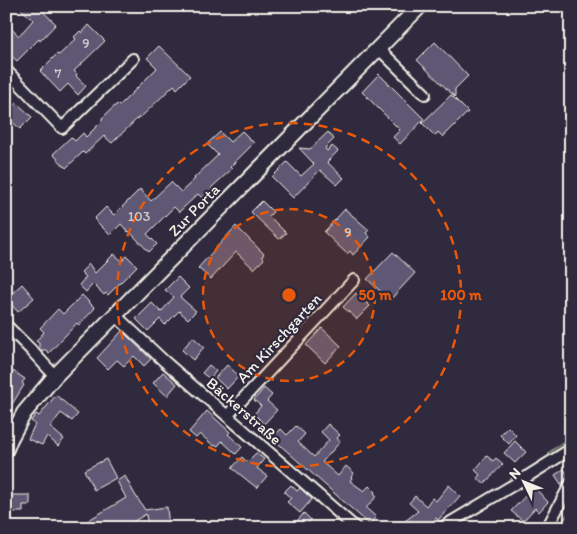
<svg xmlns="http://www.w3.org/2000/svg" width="577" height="534" viewBox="0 0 577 534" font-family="Itim,sans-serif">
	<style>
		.green { fill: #5a685d; stroke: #a7aca2 }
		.building { fill: #5f5875; stroke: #f4f1e8 }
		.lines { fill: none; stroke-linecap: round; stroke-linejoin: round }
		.street-casing { stroke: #f4f1e8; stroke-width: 14 }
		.secondary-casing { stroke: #f4f1e8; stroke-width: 18 }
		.street { stroke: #2f2a3d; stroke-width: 10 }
		.secondary { stroke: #2f2a3d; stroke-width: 14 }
		.ring { fill: none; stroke: #e8590c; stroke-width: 2.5; stroke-dasharray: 9 6 }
		.labels { text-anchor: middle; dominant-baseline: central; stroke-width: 4.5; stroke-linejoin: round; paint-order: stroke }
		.number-label { font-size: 14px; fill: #cfcbcb }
		.street-label { font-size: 16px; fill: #f4f1e8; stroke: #2f2a3d }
		.centre { fill: #e8590c; stroke: #2f2a3d; stroke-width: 2.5 }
		.ring-label { font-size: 15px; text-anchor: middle; font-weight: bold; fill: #e8590c; stroke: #2f2a3d; stroke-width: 4.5; stroke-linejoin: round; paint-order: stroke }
	</style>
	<rect width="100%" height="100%" fill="#2f2a3d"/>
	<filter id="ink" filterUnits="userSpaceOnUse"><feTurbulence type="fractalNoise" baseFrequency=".02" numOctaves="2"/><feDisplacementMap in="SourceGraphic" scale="10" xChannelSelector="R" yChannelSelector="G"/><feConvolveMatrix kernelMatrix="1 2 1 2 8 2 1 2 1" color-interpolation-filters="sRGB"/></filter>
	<g filter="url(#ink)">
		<path class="green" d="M571 435V450L556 460 548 453Z"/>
		<path class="building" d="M18 6H37L56 24 40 41 39 39 17 61 6 51V24L19 36 33 20Z
			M89 25 105 41 74 71 77 74 76 76 86 86 78 95 68 84 60 92 40 71 57 54 59 55 76 39 74 37 80 31 82 33Z
			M435 42 468 76 455 89V97L417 60Z
			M159 46 190 76 177 89 174 85 140 118 139 117 112 143 104 136 85 154 83 152 66 168 53 154 71 137 75 141 83 133 86 137 102 121V118L117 104 119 106 157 68 147 58Z
			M379 74 424 119 400 144 393 137 400 130 362 92Z
			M451 95 468 112 443 137 438 132 435 136 422 123Z
			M6 99 14 106 17 103 32 117 20 129 6 116Z
			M242 131 254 143 230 167 232 169 212 187V195H205L202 198 198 194 179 212 174 207 147 234 157 244 149 252 129 231 128 232 121 224 110 235 94 219 106 207 114 215 140 189 151 201 171 182 181 192 195 179 194 178 218 155 207 144 220 132 230 142Z
			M328 132 334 139 325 148 327 151 332 146 338 151 327 162 344 178 337 185 320 170 293 198 272 177 287 162 301 176 314 164 299 148 310 149Z
			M262 201 273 212 269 216 286 233 279 239 251 212Z
			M345 209 369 230 366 233 370 237 353 255 350 251 347 254 324 232Z
			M236 226 264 254 262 256 264 259 254 269 236 252 211 279 198 268Z
			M393 252 415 273 390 300 367 279Z
			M114 254 122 261 127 256 137 266 108 295 106 293 104 295 93 284 86 292 79 285 86 277 81 272 89 264 95 273Z
			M178 277 189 288 180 297 196 311 188 319 179 311 165 325 160 319 148 331 136 319 152 303 161 312 174 297 165 290Z
			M22 284 34 298 18 312 6 299Z
			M356 293 370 306 357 319 343 307Z
			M82 295 95 308 79 325 77 323 49 353 46 350H41L39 348V343L36 341 44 332 40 328 58 309 63 314Z
			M322 328 341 346 325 363 306 345Z
			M122 331 151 359 144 366 134 356 124 366 117 360 108 369 97 358Z
			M193 337 204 347 193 360 182 350Z
			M209 365 216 371 210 379 202 373Z
			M227 365 239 376 227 389 215 378Z
			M13 371 25 379 22 383 24 385 6 414V382Z
			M163 372 177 384 167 396 153 383Z
			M264 388 272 395 267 401 277 410 264 424 254 414 261 406 254 400Z
			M56 395 78 414 72 421 61 413 50 427 64 439 58 446 47 436 42 445 28 439 35 424 31 421 36 414 39 416Z
			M207 411 230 432 228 434 242 447 236 454 222 441 218 446 216 445 214 446 200 434 196 438 189 432Z
			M328 424 340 435 337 438 340 442 322 462 338 476 346 466 354 473 351 477 352 478 350 481 364 491 369 486 375 492 374 493 377 496 366 508 376 517 369 524 272 438 281 429 287 435 296 426 305 434 298 442 314 457 329 440 321 432Z
			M508 427 516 435 509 444 500 435Z
			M515 441 526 452 515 463 504 453Z
			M256 453 264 459 257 468 267 476 257 488 232 468 242 457 247 462Z
			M487 456 493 461 496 458 503 464 484 484 477 478 480 475 475 470Z
			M106 459 116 478 94 490 84 470Z
			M564 469 569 477 561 484 555 475Z
			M125 476 134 493 145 510 167 507 169 528H148L146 514 123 528H75L126 498 117 481Z
			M291 485 297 491 300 488 312 499 300 513 287 502 291 498 284 492Z
			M449 485 460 496 438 520 436 518 427 528H396L418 511 409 503 415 496 426 506 432 498 436 501Z
			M534 487 548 502 539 512 535 508 523 521 511 511Z
			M6 495H30V505H23V512H6Z
			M571 510V528H557Z
			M304 513 311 520 304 528 297 521Z"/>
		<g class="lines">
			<defs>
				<path id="street" d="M378 48 425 94
					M6 70 62 128 133 59
					M115 315 164 361 356 528
					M6 325 31 350 55 376
					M227 416 354 280
					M441 528 520 481 571 449
					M547 528 571 483"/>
				<path id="secondary" d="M6 449 10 439 24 413 55 376 420 6"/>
			</defs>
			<use href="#street" class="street-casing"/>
			<use href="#secondary" class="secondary-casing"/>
			<use href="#street" class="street"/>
			<use href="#secondary" class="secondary"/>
		</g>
	</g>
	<circle cx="289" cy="295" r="86" fill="#e8590c" fill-opacity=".12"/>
	<g class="ring">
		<circle cx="289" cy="295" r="86"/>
		<circle cx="289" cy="295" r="172"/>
	</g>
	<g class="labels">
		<g class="number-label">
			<text x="86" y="43">9</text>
			<text x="58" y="73">7</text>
			<text x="139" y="216">103</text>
			<text x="348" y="232">9</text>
		</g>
		<g class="street-label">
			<text transform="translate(194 210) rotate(-46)">Zur Porta</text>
			<text transform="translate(279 338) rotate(-47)">Am Kirschgarten</text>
			<text transform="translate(244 411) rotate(41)">Bäckerstraße</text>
		</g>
	</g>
	<circle cx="289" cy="295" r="8" class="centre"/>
	<g class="ring-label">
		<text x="375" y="300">50 m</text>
		<text x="461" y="300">100 m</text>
	</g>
	<rect width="577" height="534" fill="none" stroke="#2f2a3d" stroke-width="25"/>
	<rect x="12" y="12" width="552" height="509" fill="none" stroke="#f4f1e8" stroke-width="2" filter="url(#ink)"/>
	<g transform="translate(524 482) rotate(313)" stroke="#2f2a3d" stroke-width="4" paint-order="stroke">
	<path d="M0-4L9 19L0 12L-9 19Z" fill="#f4f1e8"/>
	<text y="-8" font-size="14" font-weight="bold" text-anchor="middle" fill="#f4f1e8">N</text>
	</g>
</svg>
